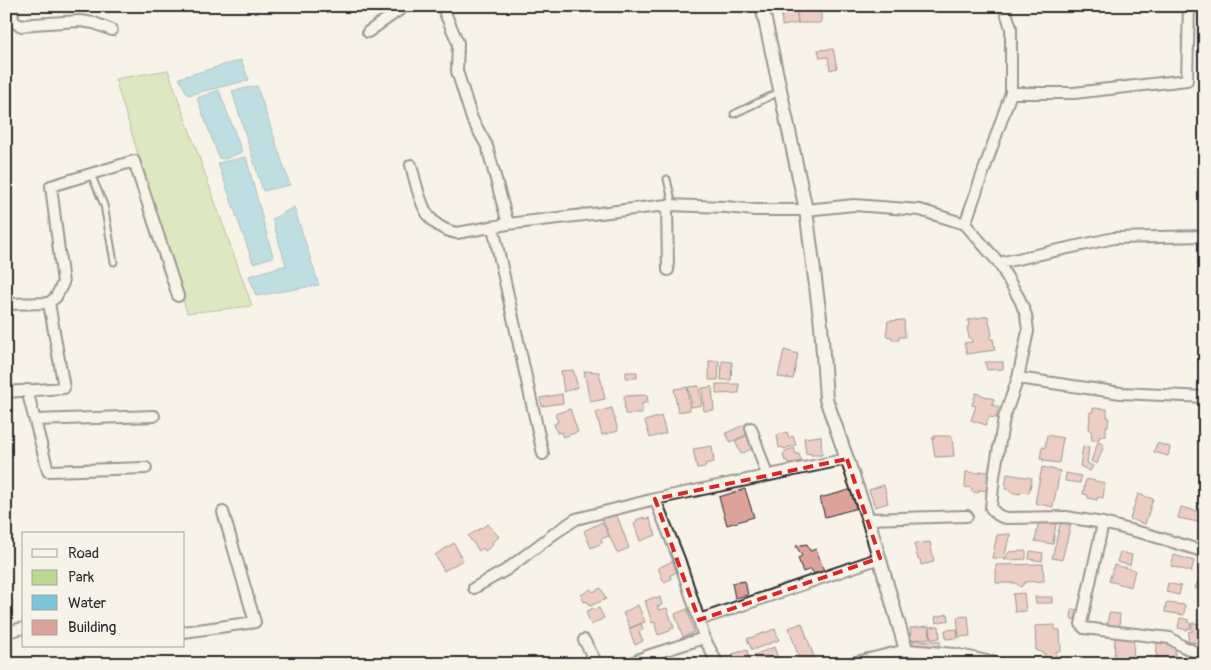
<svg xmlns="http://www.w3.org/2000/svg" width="1211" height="670" viewBox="0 0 1211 670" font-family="Pangolin,sans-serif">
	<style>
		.green { fill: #bcd991; stroke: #74825e }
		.water { fill: #7ac5d9; stroke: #5a8793 }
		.building { fill: #dda39b; stroke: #2b2b2b }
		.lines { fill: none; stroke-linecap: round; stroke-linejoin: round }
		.service-casing { stroke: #2b2b2b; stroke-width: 9 }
		.minor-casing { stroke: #2b2b2b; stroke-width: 14 }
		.tertiary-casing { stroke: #2b2b2b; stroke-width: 16 }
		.service { stroke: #f7f3e8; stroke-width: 5 }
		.minor { stroke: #f7f3e8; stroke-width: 10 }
		.tertiary { stroke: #f7f3e8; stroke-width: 12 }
		.marked { fill: none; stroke: #d62828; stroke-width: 4; stroke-dasharray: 10 6; stroke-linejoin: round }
	</style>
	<rect width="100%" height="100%" fill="#f7f3e8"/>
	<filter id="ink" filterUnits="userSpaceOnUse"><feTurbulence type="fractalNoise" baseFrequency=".02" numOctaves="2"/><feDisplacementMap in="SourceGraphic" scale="10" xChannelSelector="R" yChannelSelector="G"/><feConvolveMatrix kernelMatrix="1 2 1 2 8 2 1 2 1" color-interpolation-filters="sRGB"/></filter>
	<g filter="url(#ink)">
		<path class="green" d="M168 70 252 306 187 313 115 79Z"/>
		<path class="water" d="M241 60 249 80 188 95 179 78Z
			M257 86 290 185 263 191 232 91Z
			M219 90 242 152 225 159 219 158 197 98Z
			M246 157 273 257 253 263 218 163Z
			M294 207 319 285 256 296 249 276 286 265 272 219Z"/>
		<path class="building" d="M781 6H796L798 23 782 26Z
			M821 11V23H798L797 12Z
			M833 49 837 68 830 70 828 57 820 58 818 50Z
			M988 316 992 335 990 336V339H993L995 350 967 354 964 343 972 342 971 338H969L967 327 969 326 968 320Z
			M904 320 905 337H899V340H892V337L886 336 888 321Z
			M784 350 798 354 793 379 778 377Z
			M709 361H719L718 380H709Z
			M722 361 732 362 731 380H721Z
			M985 362H1003V369L987 370Z
			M573 370 578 387 564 392 561 371Z
			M584 371 599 372 605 399 590 402Z
			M626 372H637V378H626Z
			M716 384H739V393L716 394Z
			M699 386 702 405 692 407 688 387Z
			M687 387 690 410 678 412 674 389Z
			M712 387 714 410 704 411 702 388Z
			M976 393 994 399 992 405 999 407 996 418 989 417 986 425 971 420 976 406 972 405Z
			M562 394 563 403 542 406 540 398Z
			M647 395 648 403H642V414H625L624 396Z
			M612 408 618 431 602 435 596 412Z
			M1093 408 1107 409V417H1109L1108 426H1106V436H1101V437H1099V440H1092L1091 430H1089L1090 412H1093Z
			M570 409 578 432 563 437 561 432 557 433 554 424 558 422 555 414Z
			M661 416 666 433 650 438 645 421Z
			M746 424 750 433 730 442 726 433Z
			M787 432 789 438 793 436 796 445 784 449 782 447 779 448 777 435Z
			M751 434 757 446 741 454 735 441Z
			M1047 435 1063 438 1059 463 1043 461 1044 459H1040L1042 447 1045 448Z
			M821 436 822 455H811L810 453 806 454 804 438Z
			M934 436H952L954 456 935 457 932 438 934 439Z
			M1098 442 1104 445 1097 464 1091 461Z
			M1157 443 1170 447 1168 456 1154 452Z
			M712 446 714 462 705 464 706 467 697 468 693 449Z
			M1083 446 1089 447 1087 463 1093 466 1090 471 1080 466Z
			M794 448 796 454H799L801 461 788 464 787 460 785 461 783 454 785 453V451Z
			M1042 467 1060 471 1053 507 1035 503Z
			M980 471 992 473 990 491 979 490 978 493 971 491 972 488 965 487 966 472 980 473Z
			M1066 473 1081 476 1080 483 1065 481Z
			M1007 474 1032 478 1029 493 1020 492V494L1010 492 1011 490 1005 489Z
			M1086 479 1105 483 1103 498 1098 497 1097 500 1088 498V495L1083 494Z
			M884 485 888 503 875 507 869 490Z
			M745 489 754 517 727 525 719 497Z
			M853 489 858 508 825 517 820 498Z
			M1138 494 1153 499 1145 524 1130 519Z
			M1181 507 1200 512 1198 522 1178 518Z
			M615 510 629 548 617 553 600 514Z
			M644 517V519L649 518 656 535 640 541 634 524 637 522 636 520Z
			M1039 520 1056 523 1053 544 1035 541Z
			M1061 521 1071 524 1062 560 1052 558Z
			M602 522 609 536 601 539 602 543 591 548 584 531Z
			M488 524 499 537 492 542 493 545 485 551 483 548 479 551 468 536Z
			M1010 534 1004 558H992L997 535Z
			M930 542 934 562 921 565 920 559H918L914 544Z
			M454 543 463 560 444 571 435 555Z
			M807 544 810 551 816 549 824 571 814 574 811 569 803 572 798 558 802 556 796 546Z
			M1026 551V559L1004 560 1009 552Z
			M1030 551 1043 553 1042 561 1029 559Z
			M1120 552 1132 555 1130 565 1117 562Z
			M1174 555 1194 561 1191 572 1171 566Z
			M675 560 680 571 670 575 671 579 664 582 658 568Z
			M1043 564 1044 581 1025 582 1023 585 1020 587 1016 583H996V565Z
			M1114 565 1135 570 1131 587 1109 581Z
			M1199 579 1205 582V593L1195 588Z
			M745 581 748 595 735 598 732 583Z
			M1168 583 1181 586 1179 595 1166 592Z
			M601 588 606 599 590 606 587 601 584 602 581 595 591 589 593 592Z
			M1024 593 1026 611 1015 612 1013 594Z
			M655 597 656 599 660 597 662 605 657 607 659 610 667 608 674 628 670 629V631L658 635 655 625 656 622 652 623 645 601Z
			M1035 597H1052V603H1036Z
			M1166 603 1185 605 1184 615 1165 612Z
			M638 605 645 622 630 628 623 613Z
			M593 608 595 610 599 608 604 618 591 625 586 612Z
			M687 609 694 632 683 637 675 614Z
			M1072 609 1080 610 1079 620 1071 619Z
			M1109 613 1120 614 1119 627 1107 626Z
			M948 614 949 620 936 623 935 617Z
			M968 616 970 636 959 637 957 617Z
			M1180 618 1189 620V623H1191L1190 629 1188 628 1187 630 1178 628Z
			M641 623 643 630 639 632 643 641 635 645 629 629Z
			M802 623 815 660 806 664H801L789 628Z
			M1192 623 1202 624 1201 643 1188 642 1189 631 1192 632Z
			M1055 625V630H1060L1061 651H1056L1057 659 1051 658 1049 660 1044 659 1045 654 1036 650 1035 626Z
			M929 626 930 638 911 640 910 628Z
			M939 626 940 638 931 639 930 627Z
			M775 629 779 640 752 650 747 639Z
			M957 629 958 638 946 639 945 630Z
			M1115 637H1134L1133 664H1114Z
			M913 640 940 641V648L913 647Z
			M1157 641 1176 642 1174 664H1156Z
			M774 647 779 661 775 662V664H758L754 655Z
			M747 650 750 664H734L732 654Z
			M918 651 925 652 927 663 903 664V660L919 658Z
			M926 654 945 655V664H929Z"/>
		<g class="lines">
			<defs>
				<path id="service" d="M734 114 781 91
					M91 174 104 205 114 262
					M667 179 673 205"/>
				<path id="minor" d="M12 6 13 21 17 24 22 26 33 24 80 21 94 23 112 30
					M442 6 458 43 457 71 472 119 487 146 508 224
					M368 32 405 6
					M1011 93H1074L1187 80 1189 6
					M411 165C419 194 422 227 457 233L508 224 667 205 726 207 755 210H806L854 205 920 210 965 224 999 263 1020 300 1026 315 1028 331 1018 378 1004 418 994 476 991 508C996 514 999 517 1007 518L1066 517 1103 523 1150 535 1205 552
					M667 205 668 270
					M965 224 1011 93V28L1004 6
					M493 227 543 454
					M999 263 1114 238 1205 236
					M6 304 49 303 56 297 63 283 51 186 134 161 178 296
					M1018 378 1121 393 1205 397
					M27 390 48 471 146 468
					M6 392 64 388 49 303
					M35 420 154 416
					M751 428 767 475
					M655 499 679 559 699 620 704 638 718 664
					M868 519 967 516
					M1103 523 1081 624 1084 628 1170 638 1182 646 1205 656
					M474 588 506 570 555 533 576 519 655 499 847 459
					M699 620 880 558
					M6 632 24 628
					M184 632 255 622 223 512
					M584 640 597 664
					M629 664 647 656 704 638
					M848 664 906 650 955 654 1001 664"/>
				<path id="tertiary" d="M762 6 806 210 821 325 826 399 868 519 906 650"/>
			</defs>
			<use href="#service" class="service-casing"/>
			<use href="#minor" class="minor-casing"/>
			<use href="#tertiary" class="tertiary-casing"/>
			<use href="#service" class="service"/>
			<use href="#minor" class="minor"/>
			<use href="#tertiary" class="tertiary"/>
		</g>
	</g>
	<path d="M0 0H1211V670H0ZM847 459 880 558 699 620 655 499Z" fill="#f7f3e8" fill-opacity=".55" fill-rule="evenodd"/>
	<path class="marked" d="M847 459 880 558 699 620 655 499Z"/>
	<rect width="1211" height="670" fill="none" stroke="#f7f3e8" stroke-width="25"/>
	<rect x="12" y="12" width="1186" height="645" fill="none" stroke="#2b2b2b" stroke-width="2" filter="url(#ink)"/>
	<rect x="22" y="532" width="162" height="115" fill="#f7f3e8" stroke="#a5a39c"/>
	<rect x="32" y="549" width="25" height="8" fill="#f7f3e8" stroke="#a5a39c"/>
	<text x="68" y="558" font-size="15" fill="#2b2b2b">Road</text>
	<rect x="32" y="570" width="25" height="15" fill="#bcd991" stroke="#a5a39c"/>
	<text x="68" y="582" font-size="15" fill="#2b2b2b">Park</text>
	<rect x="32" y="595" width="25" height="15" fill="#7ac5d9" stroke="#a5a39c"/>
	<text x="68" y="608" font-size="15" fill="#2b2b2b">Water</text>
	<rect x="32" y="620" width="25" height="15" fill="#dda39b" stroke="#a5a39c"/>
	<text x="68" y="632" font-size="15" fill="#2b2b2b">Building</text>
</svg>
